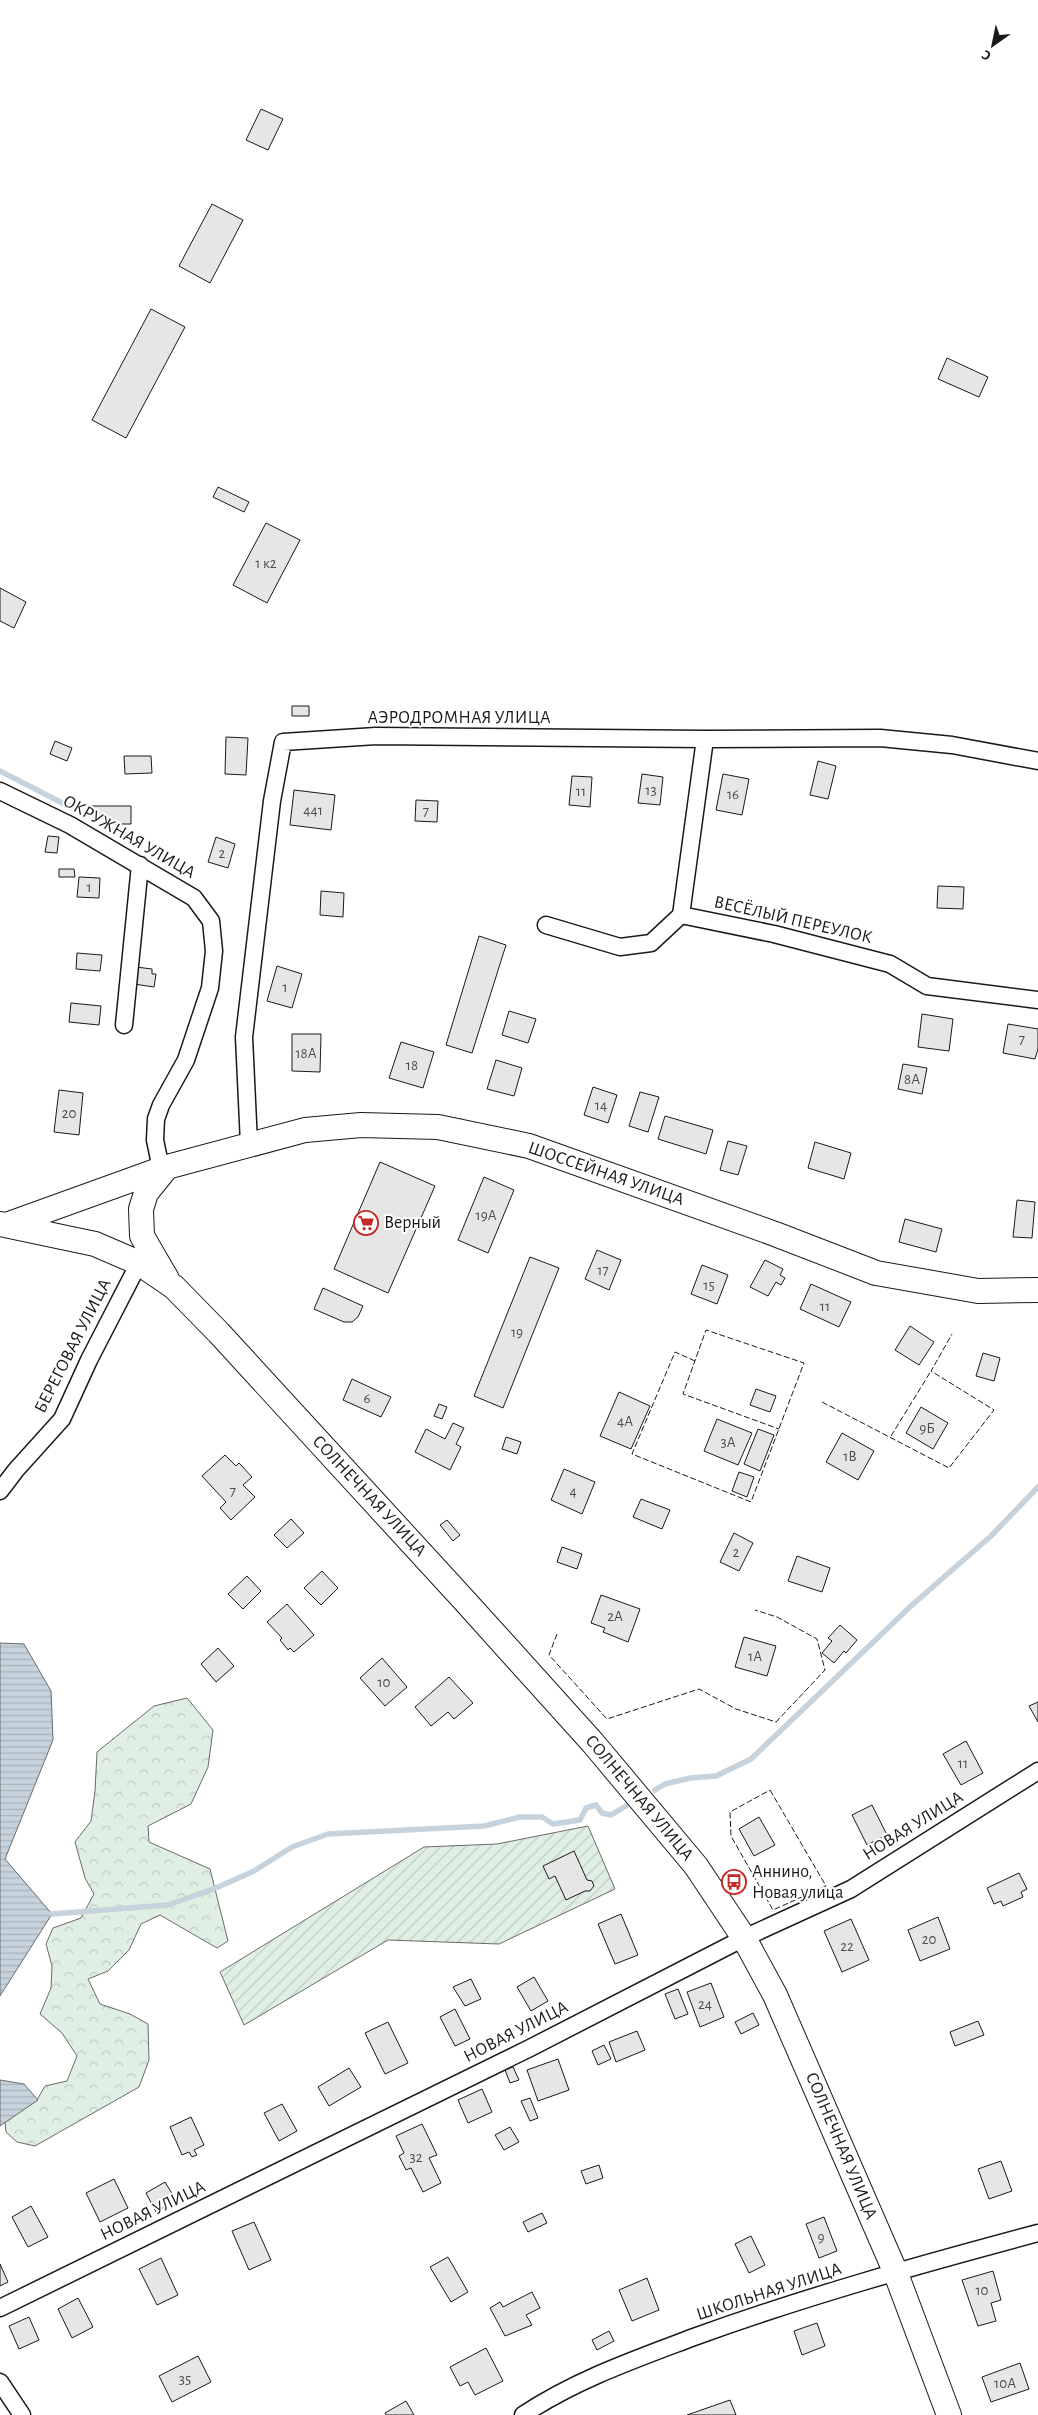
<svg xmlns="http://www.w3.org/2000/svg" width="1038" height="2415" viewBox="0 0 1038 2415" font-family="'Alegreya Sans',sans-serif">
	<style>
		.forest { fill: url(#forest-crowns); stroke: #6a6a6a }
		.garden { fill: url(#garden-furrows); stroke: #6a6a6a }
		.water { fill: url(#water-rules); stroke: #6a6a6a }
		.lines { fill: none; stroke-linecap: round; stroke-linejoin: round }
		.stream { stroke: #c6d2dc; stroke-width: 5.5 }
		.building { fill: #e6e6e6; stroke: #1a1a1a }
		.street-casing { stroke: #1a1a1a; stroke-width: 19 }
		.secondary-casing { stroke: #1a1a1a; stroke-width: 26 }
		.street { stroke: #fff; stroke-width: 16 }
		.secondary { stroke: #fff; stroke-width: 24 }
		.fence { stroke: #1a1a1a; stroke-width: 1; stroke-dasharray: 6 2.5; stroke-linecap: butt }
		.labels { text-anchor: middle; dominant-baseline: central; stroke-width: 4; stroke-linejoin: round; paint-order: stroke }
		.number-label { font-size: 15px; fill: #4d4d4d }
		.street-label { font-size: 18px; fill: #1a1a1a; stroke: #fff }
		.poi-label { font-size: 18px; fill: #1a1a1a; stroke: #fff; text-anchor: start }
	</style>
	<defs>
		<pattern id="forest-crowns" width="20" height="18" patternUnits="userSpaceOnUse" patternTransform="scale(1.25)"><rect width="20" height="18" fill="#e0efe3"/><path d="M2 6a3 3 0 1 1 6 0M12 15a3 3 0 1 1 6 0" fill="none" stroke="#c0ccc2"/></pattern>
		<pattern id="garden-furrows" width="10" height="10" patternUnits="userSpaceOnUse" patternTransform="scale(1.25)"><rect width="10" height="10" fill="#e0efe3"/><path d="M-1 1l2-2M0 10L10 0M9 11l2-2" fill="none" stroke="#c0ccc2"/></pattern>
		<pattern id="water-rules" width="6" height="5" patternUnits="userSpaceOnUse" patternTransform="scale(1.25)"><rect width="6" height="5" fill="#c6d2dc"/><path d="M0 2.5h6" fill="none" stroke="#aab4bc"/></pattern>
	</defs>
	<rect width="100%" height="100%" fill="#fff"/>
	<path class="forest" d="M187 1698 213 1730 208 1767 191 1804 148 1826 149 1842 210 1869 228 1941 217 1948 160 1915 141 1924 129 1950 108 1971 88 1979 100 2004 130 2014 148 2024 149 2060 139 2087 35 2146 17 2142 6 2132 5 2122 37 2100 45 2086 67 2081 77 2056 62 2033 40 2014 51 1988 52 1966 46 1944 53 1928 81 1918 94 1894 85 1878 75 1842 91 1821 95 1791 97 1752 154 1706Z"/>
	<path class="garden" d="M588 1826 615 1889 499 1944 388 1940 244 2025 220 1972 424 1847 497 1844Z"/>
	<path class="water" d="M0 1643 24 1644 51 1691 53 1740 5 1859 52 1914 0 1996Z
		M0 2080 24 2084 38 2100 0 2126Z"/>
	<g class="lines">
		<path class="stream" d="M0 771 74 809
			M655 1790 665 1784 690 1778 716 1776 751 1759 912 1605 991 1536 1038 1487
			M52 1914 168 1905 216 1888 254 1871 292 1847 328 1834 484 1826 520 1817H542L553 1824 580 1820 586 1808 596 1805 602 1813 611 1815 626 1806"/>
	</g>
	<path class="building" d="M261 109 283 119 268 150 246 140Z
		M212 204 243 220 210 283 179 266Z
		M151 309 185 327 126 438 92 420Z
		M947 358 988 377 979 397 938 379Z
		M218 487 249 502 244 512 213 497Z
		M266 523 300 540 267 603 233 585Z
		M0 588 26 602 14 628 0 621Z
		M292 706H309V716H292Z
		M226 737 248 738 246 775 225 774Z
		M55 741 72 748 67 761 50 754Z
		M124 756H151L152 773 125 774Z
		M818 761 836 766 828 799 810 795Z
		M642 774 663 777 660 805 638 803Z
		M723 774 749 779 742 815 716 810Z
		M572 776 592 777 590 807 569 805Z
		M294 790 335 795 331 830 290 825Z
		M416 800 438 801 437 822 415 821Z
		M91 806H131V824H114L90 811Z
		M48 836 59 837 57 853 45 852Z
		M216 837 235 844 228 868 208 862Z
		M59 869H74L75 877H59Z
		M79 877 100 878 99 898 77 897Z
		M938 886 964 887 963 909 937 908Z
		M321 891 344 893 343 917 320 915Z
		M479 936 506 945 472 1053 446 1045Z
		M77 953 102 955 100 971 76 969Z
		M277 966 302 974 292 1008 267 1001Z
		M136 967 152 969V974H156L154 987 134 984Z
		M71 1003 101 1006 99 1025 69 1022Z
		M509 1011 536 1019 528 1043 502 1035Z
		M922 1014 953 1019 949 1051 918 1047Z
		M1008 1024 1038 1029V1049L1035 1059 1003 1053Z
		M292 1034H321L320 1072 292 1071Z
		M401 1042 434 1052 423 1088 389 1078Z
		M496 1060 522 1068 514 1096 487 1089Z
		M903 1064 927 1068 922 1094 898 1089Z
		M593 1087 617 1095 608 1123 584 1115Z
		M59 1090 83 1093 79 1135 54 1132Z
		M640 1092 659 1097 648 1132 629 1126Z
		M665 1116 713 1130 706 1154 658 1139Z
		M728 1141 747 1146 738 1175 720 1170Z
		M815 1142 851 1153 844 1179 808 1168Z
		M380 1162 435 1186 388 1293 334 1269Z
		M484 1177 514 1190 488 1253 458 1240Z
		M1017 1200 1035 1202 1032 1238 1013 1237Z
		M905 1219 942 1229 936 1252 899 1242Z
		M597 1250 621 1260 609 1290 585 1279Z
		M530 1257 559 1268 503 1408 474 1396Z
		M765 1260 783 1269 780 1275 785 1278 781 1285 776 1282 768 1296 750 1287Z
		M702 1265 728 1275 717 1304 691 1294Z
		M811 1284 851 1302 839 1327 800 1309Z
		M323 1288 363 1306 358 1317 352 1322H344L314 1309Z
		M910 1326 934 1342 919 1365 895 1350Z
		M983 1353 1000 1358 994 1381 976 1376Z
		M352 1379 391 1397 381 1417 343 1400Z
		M756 1389 776 1396 770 1412 750 1405Z
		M619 1392 650 1406 631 1449 600 1436Z
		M439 1404 447 1407 442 1419 434 1416Z
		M921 1407 948 1423 933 1449 906 1433Z
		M717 1419 752 1433 738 1465 704 1451Z
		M453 1423 464 1428 456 1444 461 1447 450 1470 415 1452 426 1429 445 1439Z
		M758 1429 774 1435 760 1471 744 1464Z
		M842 1433 874 1451 858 1480 826 1462Z
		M506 1437 521 1442 517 1454 502 1449Z
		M225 1455 236 1466 239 1463 252 1477 243 1485 255 1497 231 1520 220 1508 226 1502 202 1476Z
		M564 1469 595 1482 582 1514 551 1500Z
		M739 1472 754 1477 747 1497 732 1491Z
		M641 1499 670 1510 662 1529 633 1517Z
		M291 1519 304 1533 287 1548 274 1535Z
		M447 1520 460 1535 453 1541 440 1525Z
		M734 1533 753 1543 739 1571 720 1562Z
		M562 1547 582 1554 577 1569 557 1562Z
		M797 1556 830 1568 822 1592 788 1581Z
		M322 1571 338 1588 321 1605 304 1588Z
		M247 1576 261 1591 243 1609 228 1594Z
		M601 1595 640 1609 628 1642 603 1632 605 1628 591 1623Z
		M287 1604 314 1635 294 1652 290 1648 288 1650 280 1640 282 1638 267 1622Z
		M840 1625 857 1640 846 1653 844 1651 834 1663 822 1653 832 1641 828 1638Z
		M744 1637 776 1646 767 1676 735 1667Z
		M218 1648 234 1666 216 1682 201 1664Z
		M382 1658 407 1687 385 1706 360 1678Z
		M449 1677 473 1703 454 1719 448 1712 431 1726 415 1707Z
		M1038 1702V1722L1029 1706Z
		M966 1741 983 1773 961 1785 943 1754Z
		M872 1805 887 1835 867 1845 852 1815Z
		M759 1817 775 1845 754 1856 739 1829Z
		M574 1851 587 1880 592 1881 594 1886 590 1891H585L566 1900 555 1876 549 1879 543 1866Z
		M1019 1873 1027 1889 1021 1892 1023 1897 1003 1906 1001 1901 994 1904 987 1888Z
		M621 1914 638 1955 615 1964 598 1924Z
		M938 1917 950 1949 920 1961 908 1930Z
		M851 1919 869 1960 842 1972 824 1931Z
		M534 1977 548 2001 531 2011 517 1987Z
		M471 1979 481 1999 465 2006 453 1987Z
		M711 1983 724 2017 700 2027 687 1992Z
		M678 1989 688 2014 675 2019 665 1994Z
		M455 2009 470 2039 455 2046 440 2017Z
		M753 2013 759 2025 741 2034 735 2022Z
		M978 2021 984 2035 955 2046 950 2032Z
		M388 2022 408 2063 385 2074 365 2033Z
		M637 2031 645 2050 616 2062 609 2042Z
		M604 2045 611 2059 598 2065 592 2051Z
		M558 2059 569 2090 538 2101 527 2070Z
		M513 2067 519 2080 510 2083 505 2070Z
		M349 2068 361 2087 329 2106 318 2087Z
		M482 2089 492 2112 468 2123 458 2100Z
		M530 2098 538 2118 530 2121 521 2101Z
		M282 2104 297 2131 279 2141 264 2113Z
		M191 2117 204 2145 194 2150 197 2155 192 2157 189 2152 182 2155 170 2127Z
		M422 2124 437 2155 429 2158 441 2183 423 2192 411 2168 406 2170 399 2156 404 2153 396 2136Z
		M510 2127 519 2142 504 2150 495 2135Z
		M1001 2161 1012 2191 989 2199 978 2169Z
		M599 2165 603 2178 586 2184 581 2171Z
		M114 2179 128 2208 100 2222 86 2193Z
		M165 2182 176 2200 156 2212 146 2193Z
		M31 2206 48 2237 28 2247 12 2217Z
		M542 2213 547 2223 528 2232 523 2222Z
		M824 2217 837 2251 819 2258 806 2224Z
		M254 2222 271 2260 249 2270 232 2231Z
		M751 2236 765 2265 749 2273 735 2244Z
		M448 2257 468 2292 451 2302 430 2267Z
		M161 2258 178 2295 157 2305 139 2269Z
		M0 2264 8 2282 0 2286Z
		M993 2271 1001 2300 991 2303 996 2321 978 2326 962 2280Z
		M647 2278 659 2310 632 2321 619 2290Z
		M532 2292 540 2308 526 2315 532 2325 505 2336 490 2308 500 2302 503 2307Z
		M78 2298 93 2327 72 2338 58 2309Z
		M29 2317 39 2340 19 2349 9 2326Z
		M817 2323 825 2346 802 2355 794 2331Z
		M609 2331 614 2341 597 2350 592 2340Z
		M486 2348 503 2381 475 2395 468 2382 460 2386 450 2367Z
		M198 2356 211 2382 172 2402 159 2376Z
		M1020 2363 1029 2389 991 2402 982 2377Z
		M730 2400 736 2415H687Z
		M406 2401 414 2415H386L385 2413Z"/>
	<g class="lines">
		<defs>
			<path id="street" d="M0 791 70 825 194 898 211 921 214 951 210 988 186 1060 161 1105 156 1119 155 1140 161 1169
				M681 915 705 739
				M546 925 620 947 651 943 681 915 774 934 890 964 927 986 1038 1000
				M124 1025 140 865
				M249 1144 244 1037 272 801 283 742 376 736 705 739 880 738 952 745 1038 761
				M0 1491 16 1470 62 1419 89 1360 139 1263
				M0 2308 530 2048 744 1938 851 1889 1038 1771
				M0 2382 22 2415
				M523 2415C575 2380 636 2359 694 2337 807 2296 922 2264 1038 2233"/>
			<path id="secondary" d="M167 1167 146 1193 141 1209 142 1236 167 1279
				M0 1224 95 1244 139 1263 174 1287 219 1333 464 1600 593 1743 696 1866 744 1938 775 1995 895 2271 949 2415
				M9 1224 167 1167 305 1130 361 1125 438 1127 529 1146 775 1234 876 1273 978 1291 1038 1290"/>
		</defs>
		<use href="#street" class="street-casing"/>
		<use href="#secondary" class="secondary-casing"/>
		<use href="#street" class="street"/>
		<use href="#secondary" class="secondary"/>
		<path class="fence" d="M695 1361 675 1352 632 1454 751 1502 804 1363 706 1330 683 1394 779 1429
			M822 1402 949 1468 994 1410 931 1371 952 1334
			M891 1436 931 1371
			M557 1634 549 1655 607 1719 699 1689 736 1709 776 1722 825 1670 817 1639 777 1617 755 1610
			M770 1790 826 1886 773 1910 731 1836 730 1812Z"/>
	</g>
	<defs>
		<symbol id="supermarket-ring" viewBox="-11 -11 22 22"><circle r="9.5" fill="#fff" stroke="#c62828" stroke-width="1.5"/><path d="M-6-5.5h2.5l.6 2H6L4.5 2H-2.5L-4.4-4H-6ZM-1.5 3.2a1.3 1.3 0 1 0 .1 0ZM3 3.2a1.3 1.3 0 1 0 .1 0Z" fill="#c62828"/></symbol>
		<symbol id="bus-ring" viewBox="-11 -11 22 22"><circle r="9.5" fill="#fff" stroke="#c62828" stroke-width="1.5"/><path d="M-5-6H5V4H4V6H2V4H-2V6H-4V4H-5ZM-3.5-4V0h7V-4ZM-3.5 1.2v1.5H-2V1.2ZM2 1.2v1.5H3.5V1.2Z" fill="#c62828"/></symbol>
	</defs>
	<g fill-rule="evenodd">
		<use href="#supermarket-ring" x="352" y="1209" width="28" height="28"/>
		<use href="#bus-ring" x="720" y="1868" width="28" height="28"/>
	</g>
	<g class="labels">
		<g class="number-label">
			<text x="266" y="563">1 к2</text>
			<text x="651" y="790">13</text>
			<text x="581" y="791">11</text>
			<text x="733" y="794">16</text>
			<text x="313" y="810">441</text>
			<text x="426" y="811">7</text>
			<text x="222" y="853">2</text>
			<text x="89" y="887">1</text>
			<text x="285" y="987">1</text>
			<text x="1022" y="1039">7</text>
			<text x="306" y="1053">18А</text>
			<text x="412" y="1065">18</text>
			<text x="912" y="1079">8А</text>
			<text x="601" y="1105">14</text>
			<text x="69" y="1113">20</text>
			<text x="486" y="1215">19А</text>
			<text x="603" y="1270">17</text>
			<text x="709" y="1285">15</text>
			<text x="825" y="1306">11</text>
			<text x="517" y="1332">19</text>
			<text x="367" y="1398">6</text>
			<text x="625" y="1421">4А</text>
			<text x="927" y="1428">9Б</text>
			<text x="728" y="1442">3А</text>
			<text x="850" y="1456">1В</text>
			<text x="233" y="1491">7</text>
			<text x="573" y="1491">4</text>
			<text x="736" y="1552">2</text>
			<text x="615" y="1616">2А</text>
			<text x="755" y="1656">1А</text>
			<text x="384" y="1682">10</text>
			<text x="963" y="1763">11</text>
			<text x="929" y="1939">20</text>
			<text x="847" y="1946">22</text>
			<text x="705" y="2004">24</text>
			<text x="416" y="2157">32</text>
			<text x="821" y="2237">9</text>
			<text x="982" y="2290">10</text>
			<text x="185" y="2379">35</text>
			<text x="1005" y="2383">10А</text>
		</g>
		<g class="street-label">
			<text x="459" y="718">АЭРОДРОМНАЯ УЛИЦА</text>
			<text transform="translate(129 837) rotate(30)">ОКРУЖНАЯ УЛИЦА</text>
			<text transform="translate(793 920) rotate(13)">ВЕСЁЛЫЙ ПЕРЕУЛОК</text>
			<text transform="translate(606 1174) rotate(19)">ШОССЕЙНАЯ УЛИЦА</text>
			<text transform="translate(73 1346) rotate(-63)">БЕРЕГОВАЯ УЛИЦА</text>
			<text transform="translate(369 1496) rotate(47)">СОЛНЕЧНАЯ УЛИЦА</text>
			<text transform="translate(639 1798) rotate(50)">СОЛНЕЧНАЯ УЛИЦА</text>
			<text transform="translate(913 1826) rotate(-32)">НОВАЯ УЛИЦА</text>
			<text transform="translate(516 2032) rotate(-27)">НОВАЯ УЛИЦА</text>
			<text transform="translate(841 2146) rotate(67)">СОЛНЕЧНАЯ УЛИЦА</text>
			<text transform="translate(153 2211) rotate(-26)">НОВАЯ УЛИЦА</text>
			<text transform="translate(769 2292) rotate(-18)">ШКОЛЬНАЯ УЛИЦА</text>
		</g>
		<g class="poi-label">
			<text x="384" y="1223">Верный</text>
			<text x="752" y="1872">Аннино,<tspan x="752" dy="21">Новая улица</tspan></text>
		</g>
	</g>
	<g transform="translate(993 45) rotate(213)" stroke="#ffffff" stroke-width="4" paint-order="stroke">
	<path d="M0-4L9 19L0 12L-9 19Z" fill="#1a1a1a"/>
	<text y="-8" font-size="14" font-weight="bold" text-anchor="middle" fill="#1a1a1a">С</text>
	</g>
</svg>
